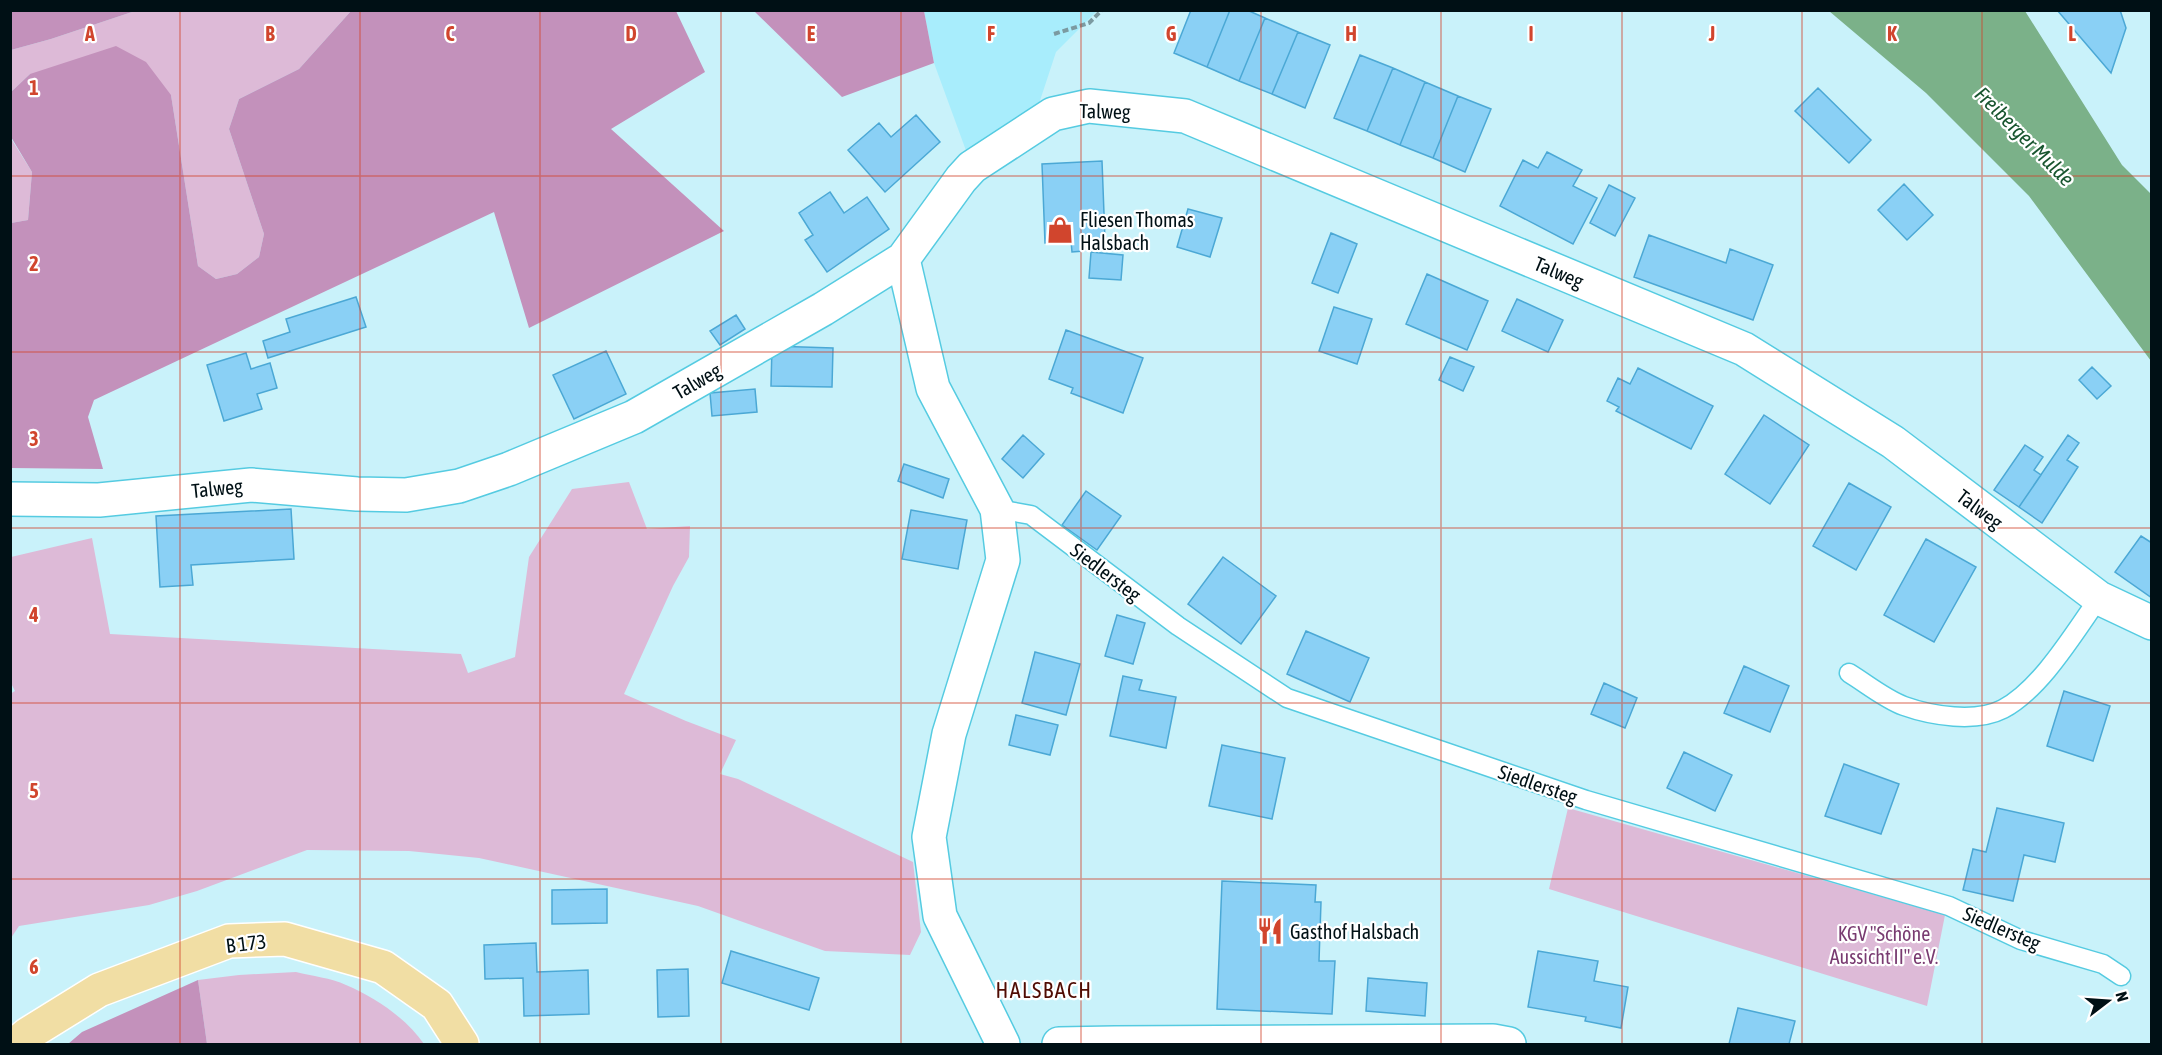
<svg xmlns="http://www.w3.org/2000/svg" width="2162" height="1055" viewBox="0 0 2162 1055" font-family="'Asap Condensed',sans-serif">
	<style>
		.built { fill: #a8edfc }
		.green { fill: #ddbad7 }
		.forest { fill: #c391bb }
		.water { fill: #7bb189 }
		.building { fill: #8ad0f5; stroke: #4ba8d5; stroke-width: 1.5 }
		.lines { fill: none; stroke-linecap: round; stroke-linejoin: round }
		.service-casing { stroke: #55cbe1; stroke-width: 21 }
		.minor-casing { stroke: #55cbe1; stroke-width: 36 }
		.primary-casing { stroke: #fff; stroke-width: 36 }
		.path { stroke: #7b9aa1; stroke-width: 4; stroke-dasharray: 6 3; stroke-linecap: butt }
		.service { stroke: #fff; stroke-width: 18 }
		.minor { stroke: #fff; stroke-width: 33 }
		.primary { stroke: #f1dea4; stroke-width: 33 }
		.grid { fill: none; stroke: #d1452d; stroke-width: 1.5; stroke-opacity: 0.55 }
		.labels { text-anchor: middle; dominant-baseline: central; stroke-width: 4.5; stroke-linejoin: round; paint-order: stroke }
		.street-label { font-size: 20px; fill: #001015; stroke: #fff }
		.poi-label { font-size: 20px; fill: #001015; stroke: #fff; text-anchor: start }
		.park-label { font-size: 20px; fill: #793b71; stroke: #fff }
		.water-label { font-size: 21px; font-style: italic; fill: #18552f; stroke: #fff }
		.quarter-label { font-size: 22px; letter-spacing: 1.5px; fill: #4f0c03; stroke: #fff }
		.grid-label { font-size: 20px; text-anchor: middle; font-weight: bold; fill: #d1452d; stroke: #fff; stroke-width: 4.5; stroke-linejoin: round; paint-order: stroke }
	</style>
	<rect width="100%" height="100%" fill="#c9f2fa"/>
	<path class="built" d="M924 11H1097L1056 52 1031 128 972 167 934 63Z"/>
	<path class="green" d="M135 11H351L299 69 239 99 229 129 264 234 259 257 237 274 216 279 198 266 171 95 30 74 11 92V50L51 39Z
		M10 137 32 172 28 220 11 223Z
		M629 482 647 529 690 526 689 557 673 586 624 694 686 721 736 740 720 774 738 779 913 862 921 932 910 955 825 951 698 906 479 858 409 851 307 850 197 891 149 905 19 926 11 938 10 694 15 691 10 681 11 557 92 538 110 634 461 654 468 673 515 657 529 557 572 489Z
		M1568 808 1945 915 1927 1006 1549 889Z
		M296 972C312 976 331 978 346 985 375 997 407 1019 424 1044H207L198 980 239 975Z"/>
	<path class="forest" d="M11 10H135V11L51 39 11 50Z
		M351 11H676L705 72 611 129 724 231 529 328 494 212 94 400 88 417 103 469 11 468V223L28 220 32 172 11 137V92L30 74 116 46 146 62 171 95 198 266 216 279 237 274 259 257 264 234 229 129 239 99 299 69Z
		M754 11H924L934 63 842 97Z
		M198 980 207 1044H68L82 1032Z"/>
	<path class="water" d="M1829 11H2025L2122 165 2151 194V361L2029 196 1926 93Z"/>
	<path class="building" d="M1191 10H1230L1207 67 1174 53Z
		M1230 10H1247L1265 18 1239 81 1207 67Z
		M2057 10H2120L2126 28 2111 73Z
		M1265 18 1298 32 1272 94 1239 81Z
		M1298 32 1330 45 1305 108 1272 94Z
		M1360 55 1393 68 1367 131 1334 118Z
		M1393 68 1425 82 1400 145 1367 131Z
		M1425 82 1458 96 1433 158 1400 145Z
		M1818 88 1871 140 1849 163 1795 111Z
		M1458 96 1491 109 1465 172 1433 158Z
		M916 115 940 142 885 192 848 150 879 123 891 137Z
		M1547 152 1582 170 1573 186 1597 198 1573 244 1500 206 1523 160 1538 168Z
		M1102 161 1105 240 1083 241 1084 251 1072 252 1071 241 1045 243 1042 164Z
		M1904 184 1933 215 1907 240 1878 210Z
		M1609 185 1635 198 1615 236 1590 223Z
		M830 192 844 213 867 197 889 229 827 272 805 240 813 235 799 213Z
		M1188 209 1222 218 1210 257 1177 247Z
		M1331 233 1357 244 1338 293 1312 283Z
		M1649 235 1726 263 1730 249 1773 265 1753 320 1634 277Z
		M1091 252 1123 255 1121 280 1089 278Z
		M1427 274 1488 301 1467 350 1406 324Z
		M356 297 366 327 268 358 263 341 290 332 286 319Z
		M1517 299 1563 320 1548 352 1502 331Z
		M1334 307 1372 319 1357 364 1319 351Z
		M736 315 745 329 720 345 710 331Z
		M1066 330 1143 358 1123 413 1071 393 1073 388 1049 379Z
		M772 346 833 348 832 387 771 386Z
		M606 351 626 394 574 419 553 375Z
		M246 353 251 369 270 363 277 388 257 394 262 409 224 421 207 365Z
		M1450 357 1474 367 1463 391 1439 380Z
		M2092 367 2111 386 2097 399 2079 380Z
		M1638 368 1713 406 1691 449 1616 411 1619 407 1607 401 1618 378 1630 384Z
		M755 389 757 412 712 416 710 393Z
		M1764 415 1809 445 1770 504 1725 474Z
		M1023 435 1044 454 1023 478 1002 459Z
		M2068 435 2079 443 2067 460 2078 467 2042 523 2019 507Z
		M2025 445 2043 457 2034 470 2041 475 2019 507 1994 490Z
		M904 464 949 479 943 498 898 481Z
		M1849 483 1891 507 1856 570 1813 546Z
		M1086 491 1121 516 1097 550 1062 525Z
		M291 509 294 559 191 565 193 585 160 587 156 516Z
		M911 510 967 520 958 569 902 559Z
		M2141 536 2152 543V598L2115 572Z
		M1926 539 1976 567 1934 642 1884 615Z
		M1223 557 1276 596 1241 644 1188 604Z
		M1117 615 1145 623 1133 664 1105 656Z
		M1306 631 1369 658 1350 702 1287 674Z
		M1035 652 1080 664 1066 715 1022 703Z
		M1744 666 1789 686 1770 732 1724 713Z
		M1123 676 1142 680 1139 690 1176 697 1166 748 1110 736Z
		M1604 683 1637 698 1625 728 1591 714Z
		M2064 691 2110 706 2093 761 2047 746Z
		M1016 715 1058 725 1050 755 1009 745Z
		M1222 745 1285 758 1272 819 1209 806Z
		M1684 752 1732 775 1715 811 1667 788Z
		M1844 764 1899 784 1881 834 1825 816Z
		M1997 808 2064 823 2055 862 2024 855 2013 901 1963 890 1973 849 1986 852Z
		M1222 881 1316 885 1315 902H1321L1319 961H1335L1332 1014 1217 1009Z
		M607 889V923L552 924V890Z
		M536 943 537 972 588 970 589 1014 524 1016 523 978 485 979 484 945Z
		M731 951 819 978 809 1010 722 983Z
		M1538 951 1598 961 1594 981 1628 987 1621 1028 1585 1021 1586 1017 1528 1007Z
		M688 969 689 1016 658 1017 657 970Z
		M1368 978 1427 983 1425 1016 1366 1011Z
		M1738 1008 1795 1021 1789 1044H1729Z"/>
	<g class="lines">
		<defs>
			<path id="service" d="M997 509 1031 515 1178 626 1287 698 1586 800 1949 906 2021 940 2103 964 2121 976
				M1849 673C1867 684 1885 699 1904 706 1932 716 1976 723 2003 709 2041 689 2074 633 2099 598"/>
			<path id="minor" d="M903 259 933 388 997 509 1003 560 949 734 929 837 940 916 1003 1044
				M10 499 99 500 251 485 357 494 406 495 459 486 509 469 634 417 823 309 903 259 961 179 972 167 1053 114 1089 106 1185 116 1744 349 1893 442 2099 598 2152 623
				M1059 1044 1115 1043 1493 1041 1509 1044"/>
			<path id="primary" d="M16 1044 28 1034 99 990 229 941 285 939 383 967 437 1005 462 1044"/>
		</defs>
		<use href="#service" class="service-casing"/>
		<use href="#minor" class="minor-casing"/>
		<use href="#primary" class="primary-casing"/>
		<path class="path" d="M1054 34 1089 23 1102 10"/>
		<use href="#service" class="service"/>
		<use href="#minor" class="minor"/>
		<use href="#primary" class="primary"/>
	</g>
	<path class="grid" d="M180 10V1044M360 10V1044M540 10V1044M721 10V1044M901 10V1044M1081 10V1044M1261 10V1044M1441 10V1044M1622 10V1044M1802 10V1044M1982 10V1044M10 176H2152M10 352H2152M10 528H2152M10 703H2152M10 879H2152"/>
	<defs>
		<symbol id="shop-bare" viewBox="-9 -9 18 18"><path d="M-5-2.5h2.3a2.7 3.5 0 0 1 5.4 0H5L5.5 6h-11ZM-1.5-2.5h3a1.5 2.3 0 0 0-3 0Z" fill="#d1452d" stroke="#fff" stroke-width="2.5" paint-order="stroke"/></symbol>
		<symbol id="restaurant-bare" viewBox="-9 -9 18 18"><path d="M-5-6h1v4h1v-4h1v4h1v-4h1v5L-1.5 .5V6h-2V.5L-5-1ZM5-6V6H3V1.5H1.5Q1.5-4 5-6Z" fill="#d1452d" stroke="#fff" stroke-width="2.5" paint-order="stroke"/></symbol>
	</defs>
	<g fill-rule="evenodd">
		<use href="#shop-bare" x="1041" y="211" width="38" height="38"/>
		<use href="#restaurant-bare" x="1251" y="912" width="38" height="38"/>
	</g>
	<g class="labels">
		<g class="street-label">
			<text transform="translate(1105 111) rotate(1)">Talweg</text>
			<text transform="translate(1559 272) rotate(23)">Talweg</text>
			<text transform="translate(697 381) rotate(-30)">Talweg</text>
			<text transform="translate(217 488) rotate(-6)">Talweg</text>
			<text transform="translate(1980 509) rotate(37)">Talweg</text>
			<text transform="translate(1106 572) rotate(37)">Siedlersteg</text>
			<text transform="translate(1538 784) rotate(19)">Siedlersteg</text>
			<text transform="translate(2002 928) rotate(23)">Siedlersteg</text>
			<text transform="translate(246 943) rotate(-7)">B 173</text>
		</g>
		<g class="poi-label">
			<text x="1080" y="219">Fliesen Thomas<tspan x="1080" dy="23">Halsbach</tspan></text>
			<text x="1290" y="931">Gasthof Halsbach</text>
		</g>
		<g class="park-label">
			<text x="1884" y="933">KGV "Schöne<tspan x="1884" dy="23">Aussicht II" e.V.</tspan></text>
		</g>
		<g class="water-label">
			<text transform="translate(2025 136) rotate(45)">Freiberger Mulde</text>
		</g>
		<g class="quarter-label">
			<text x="1044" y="990">HALSBACH</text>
		</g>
	</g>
	<g class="grid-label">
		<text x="90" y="41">A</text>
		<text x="270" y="41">B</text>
		<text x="450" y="41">C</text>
		<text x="631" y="41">D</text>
		<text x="811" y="41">E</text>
		<text x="991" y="41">F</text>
		<text x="1171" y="41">G</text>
		<text x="1351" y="41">H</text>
		<text x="1531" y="41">I</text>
		<text x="1712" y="41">J</text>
		<text x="1892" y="41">K</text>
		<text x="2072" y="41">L</text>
		<text x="34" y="95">1</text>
		<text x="34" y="271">2</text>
		<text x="34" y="446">3</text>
		<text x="34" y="622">4</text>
		<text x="34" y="798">5</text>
		<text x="34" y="974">6</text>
	</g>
	<rect width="2162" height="1055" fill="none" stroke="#001015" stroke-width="24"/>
	<g transform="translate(2108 1001) rotate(73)" stroke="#ffffff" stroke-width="4.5" paint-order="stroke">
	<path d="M0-4.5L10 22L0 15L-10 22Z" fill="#001015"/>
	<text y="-9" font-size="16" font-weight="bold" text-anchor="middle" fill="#001015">N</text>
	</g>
</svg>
